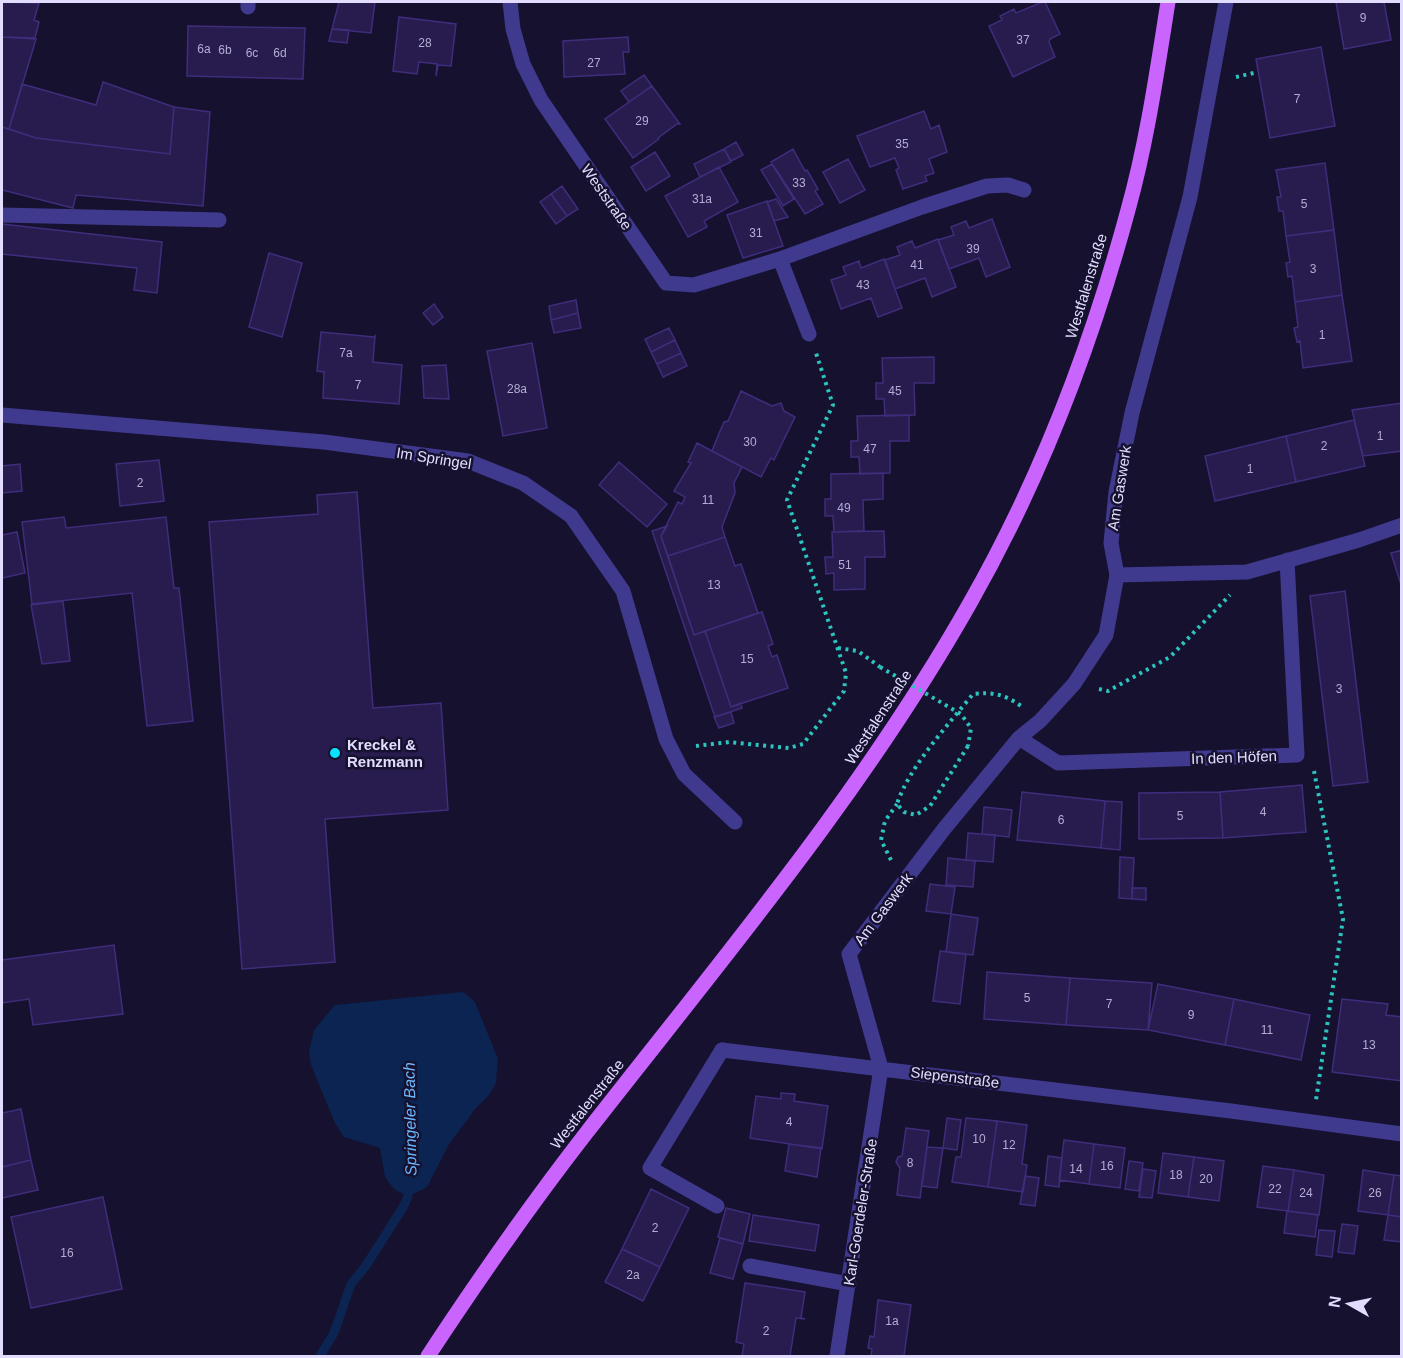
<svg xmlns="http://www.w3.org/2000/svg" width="1403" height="1358" viewBox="0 0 1403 1358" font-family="Helvetica,sans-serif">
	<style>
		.water { fill: #0b2452 }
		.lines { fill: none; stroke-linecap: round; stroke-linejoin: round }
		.stream { stroke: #0b2452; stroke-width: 9 }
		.building { fill: #281c4f; stroke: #3f2d7c; stroke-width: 1.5 }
		.path { stroke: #2cc4be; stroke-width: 4; stroke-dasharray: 3 4.5; stroke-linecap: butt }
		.lane { stroke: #3f3a8e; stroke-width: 15 }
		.street { stroke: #3f3a8e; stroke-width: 15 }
		.primary { stroke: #c964ff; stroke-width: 15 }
		.path-bridge { stroke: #2cc4be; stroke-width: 4; stroke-dasharray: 3 4.5; stroke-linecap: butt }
		.poi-dot { fill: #09e1ff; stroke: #16112e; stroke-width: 2 }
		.labels { text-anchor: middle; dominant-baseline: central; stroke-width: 5; stroke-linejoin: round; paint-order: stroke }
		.number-label { font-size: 12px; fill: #b4add3 }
		.street-label { font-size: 15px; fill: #e2ddff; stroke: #16112e }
		.poi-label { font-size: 15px; font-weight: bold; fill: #e2ddff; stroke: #16112e; text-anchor: start }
		.water-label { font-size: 16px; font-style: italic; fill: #6bb7ff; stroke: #16112e }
	</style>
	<rect width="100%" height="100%" fill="#16112e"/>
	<path class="water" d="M463 992 475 1002 498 1059 496 1083 489 1095 475 1109 448 1146 427 1187 415 1193 405 1195 394 1189 385 1177 380 1148 344 1137 335 1123 311 1065 309 1052 314 1030 335 1005Z"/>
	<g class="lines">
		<path class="stream" d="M320 1356 334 1333 351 1284 365 1267 402 1209 407 1199 411 1183"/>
	</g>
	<path class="building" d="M2 2 39 3 34 20 39 22 35 38 2 37Z
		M339 2H375L371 33 332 29Z
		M1042 2H1045L1060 34 1050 39 1049 42 1055 57 1013 77 989 26 1002 20 1000 16 1014 9 1016 13Z
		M1336 2H1384L1391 40 1344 49Z
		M399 17 456 24 451 66 438 65 436 76 437 64 419 62 417 74 393 71Z
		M188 26 305 28 303 79 187 76Z
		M332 29 349 30 347 43 329 41Z
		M2 37 36 39 9 129 2 127Z
		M628 37 629 52H623L625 74 564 77 563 41Z
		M1321 47 1335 126 1270 138 1256 59Z
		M644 75 652 86 629 102 621 91Z
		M103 82 174 107 170 154 36 138 9 129 22 84 96 105Z
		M652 86 680 124H677L658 138 659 139 633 158 605 119Z
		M174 107 210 112 203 206 76 195 73 208 2 190V127L36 138 170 154Z
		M924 111 931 129 939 125 947 152 929 159 934 173 925 176 927 181 903 189 896 170 899 168 895 158 870 167 857 136Z
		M736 142 743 155 731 161 724 149Z
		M724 149 731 162 700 177 694 164Z
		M793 149 805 171 807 170 818 189 815 191 823 204 805 214 771 162Z
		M655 152 670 176 646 191 631 167Z
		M848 159 865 190 840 203 823 172Z
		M1325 163 1334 230 1286 236 1283 211H1279L1277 197H1281L1276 170Z
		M772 164 794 199 783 206 761 170Z
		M719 167 738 202 704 221 707 227 688 237 665 196Z
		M562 186 578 209 567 216 551 194Z
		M551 194 567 216 556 224 540 202Z
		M776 199 788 217 774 221 767 202Z
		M767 201 783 246 743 258 727 215Z
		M992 219 1010 267 986 277 979 258 949 269 938 240 954 235 951 227 966 221 969 228Z
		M2 224 162 242 157 293 134 290 137 268 2 254Z
		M1334 230 1342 295 1295 302 1292 276 1288 277 1286 263 1290 262 1286 236Z
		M938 239 956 287 932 297 925 278 895 289 885 260 900 255 897 247 912 241 915 248Z
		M269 253 302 263 282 337 249 327Z
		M884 259 902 308 878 317 871 298 841 309 831 280 846 275 843 267 859 261 861 268Z
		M1342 295 1352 361 1303 368 1300 341 1297 342 1294 328 1298 327 1295 302Z
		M576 300 578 313 551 320 549 306Z
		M434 304 443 317 433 325 423 313Z
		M578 313 581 328 554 333 551 320Z
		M669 328 675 340 651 352 645 339Z
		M321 332 374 337 375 336 373 362 402 365 399 404 323 398 324 372 317 371Z
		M675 340 681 353 657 364 651 352Z
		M532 343 547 428 503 436 487 351Z
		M681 353 687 366 663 377 657 364Z
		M934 357V383H914L915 415 885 416 884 399H876V383H883L882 358Z
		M446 365 449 399 424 398 422 366Z
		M741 391 772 406 781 403 784 411 795 417 774 460 771 458 761 477 712 451 720 431 724 422 728 421Z
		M1402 403V451L1363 456 1352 410Z
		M909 415V441H890V473L860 474 859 457H851V441H858L857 416Z
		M1354 420 1365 466 1296 482 1286 436Z
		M1286 436 1296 482 1215 501 1205 456Z
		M697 443 742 467 734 483 735 493 722 527 725 537 668 556 661 536 678 502 682 504 685 497 674 491 691 463 688 462Z
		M159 460 164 501 120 506 116 464Z
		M619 462 667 504 647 527 599 485Z
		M20 464 22 491 2 493V466Z
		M883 473V499L863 500 864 531 834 532 833 516H825V499H831V474Z
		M357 492 373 708 441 703 448 810 325 819 335 962 242 969 209 522 318 514 317 495Z
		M64 517 66 528 166 517 174 588H179L193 721 147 726 132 593 32 604 22 522Z
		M667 526 661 536 694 635 705 631 731 707 741 703 742 708 715 717 652 531Z
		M884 531 885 557H865V589L834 590V573L826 574 825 557H833L832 532Z
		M17 532 25 573 2 578V535Z
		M725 537 735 566 741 564 758 613 694 635 668 556Z
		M1402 550V588L1391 553Z
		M1345 591 1368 782 1333 786 1310 596Z
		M63 601 70 661 42 664 31 605Z
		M762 612 773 644 768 646 772 657 777 655 788 688 731 707 705 631Z
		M731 712 734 723 719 728 714 717Z
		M1302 785 1306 832 1223 838 1220 792Z
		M1022 792 1105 801 1101 848 1017 840Z
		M1220 792 1223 838 1139 839V793Z
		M1105 801 1122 802 1120 850 1101 848Z
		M984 807 1012 810 1009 837 982 834Z
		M968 833 995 835 993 862 966 860Z
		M1120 857 1134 858 1132 899 1119 898Z
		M948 858 975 861 973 887 946 885Z
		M930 884 955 887 951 914 926 911Z
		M1132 888H1146V900L1132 899Z
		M951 914 978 918 973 955 946 952Z
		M114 945 123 1014 33 1025 29 999 2 1003V960Z
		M940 951 966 954 960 1004 933 1001Z
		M987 972 1070 978 1066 1025 984 1019Z
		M1070 978 1152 983 1148 1030 1066 1025Z
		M1158 984 1234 999 1225 1045 1148 1030Z
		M1234 999 1310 1015 1301 1060 1225 1045Z
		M1342 999 1388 1004 1386 1015 1402 1017V1081L1332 1072Z
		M781 1093 795 1094 794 1101 828 1106 822 1149 750 1138 756 1096 781 1099Z
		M21 1109 31 1160 2 1167V1113Z
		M947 1118 961 1120 957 1150 943 1148Z
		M966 1118 997 1121 988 1187 952 1182 956 1157H961Z
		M997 1121 1027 1125 1022 1164 1027 1165 1023 1192 988 1187Z
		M906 1128 929 1131 920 1198 897 1195 900 1168 896 1162 898 1157 902 1156Z
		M1064 1140 1094 1144 1089 1184 1059 1180Z
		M789 1144 821 1148 817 1177 785 1171Z
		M1094 1144 1125 1148 1120 1188 1089 1184Z
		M927 1147 943 1148 937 1188 922 1186Z
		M1163 1153 1194 1157 1188 1197 1158 1193Z
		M1048 1156 1062 1158 1059 1187 1045 1185Z
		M1194 1157 1224 1161 1219 1201 1188 1197Z
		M31 1160 38 1190 2 1198V1167Z
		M1129 1161 1143 1163 1139 1191 1125 1189Z
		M1263 1166 1294 1170 1288 1211 1257 1207Z
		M1143 1169 1156 1171 1152 1198 1139 1197Z
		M1294 1170 1324 1175 1319 1215 1288 1211Z
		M1363 1170 1394 1175 1388 1215 1358 1211Z
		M1394 1175 1402 1176V1217L1388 1215Z
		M1025 1176 1039 1178 1035 1206 1020 1204Z
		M651 1189 689 1208 660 1267 622 1249Z
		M103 1197 122 1289 31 1308 11 1217Z
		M726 1208 750 1214 743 1244 718 1237Z
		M1287 1211 1318 1215 1315 1237 1284 1233Z
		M753 1215 819 1225 815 1251 749 1241Z
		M1388 1215 1402 1217V1242L1384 1240Z
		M1342 1224 1358 1226 1354 1254 1338 1252Z
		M1319 1230 1335 1231 1332 1257 1316 1255Z
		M720 1238 743 1244 733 1279 710 1273Z
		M622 1249 660 1267 643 1301 605 1282Z
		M745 1283 805 1292 801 1318 805 1319 796 1318 790 1356H742L744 1344 736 1342Z
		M878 1300 911 1305 904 1356H871L872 1349 868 1348 870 1336 874 1337Z"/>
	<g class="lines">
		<path class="path" d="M1236 77 1258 72
			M838 648 858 651 880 667
			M1099 689 1108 691 1170 657 1230 595
			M696 746 729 742 789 748 803 744 844 691 846 673 787 500 833 405 816 353
			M968 746 930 806 916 815 904 812 897 804C909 767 948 725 973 694 993 692 1004 694 1021 706
			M1314 771 1343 919 1316 1100
			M891 860 881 840 885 821 897 804"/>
		<path class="lane" d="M248 2V7
			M2 215 219 220
			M1117 575 1111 543 1116 492 1132 413 1190 197 1226 2
			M717 1206 650 1168 722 1050
			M750 1266 849 1284"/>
		<path class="street" d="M510 2 513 29 523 64 541 100 666 283 694 285 780 259 922 207 987 186 1008 185 1024 190
			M780 259 809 334
			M2 415 324 442 468 461 523 483 571 516 623 591 666 739 684 774 735 822
			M1019 738 1058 763 1297 755 1287 560
			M722 1050 1231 1111 1402 1134
			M837 1356 881 1068 849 954 944 829 1019 738 1040 721 1074 684 1106 635 1117 575 1247 572 1359 540 1402 525"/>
		<path class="primary" d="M428 1356C478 1280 531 1204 587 1132 721 960 862 794 970 603 1040 480 1091 347 1128 210 1147 142 1157 71 1168 2"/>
		<path class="path-bridge" d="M880 667 961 714 971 728 968 746"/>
	</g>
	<circle class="poi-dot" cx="335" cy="753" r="6"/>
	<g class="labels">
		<g class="number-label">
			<text x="1363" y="18">9</text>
			<text x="1023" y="40">37</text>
			<text x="425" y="43">28</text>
			<text x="204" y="49">6a</text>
			<text x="225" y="50">6b</text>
			<text x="252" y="53">6c</text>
			<text x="280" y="53">6d</text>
			<text x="594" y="63">27</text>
			<text x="1297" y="99">7</text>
			<text x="642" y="121">29</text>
			<text x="902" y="144">35</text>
			<text x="799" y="183">33</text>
			<text x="702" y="199">31a</text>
			<text x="1304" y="204">5</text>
			<text x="756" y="233">31</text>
			<text x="973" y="249">39</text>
			<text x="917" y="265">41</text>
			<text x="1313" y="269">3</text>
			<text x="863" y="285">43</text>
			<text x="1322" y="335">1</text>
			<text x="346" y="353">7a</text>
			<text x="358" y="385">7</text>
			<text x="517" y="389">28a</text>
			<text x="895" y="391">45</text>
			<text x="1380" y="436">1</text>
			<text x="750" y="442">30</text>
			<text x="1324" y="446">2</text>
			<text x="870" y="449">47</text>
			<text x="1250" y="469">1</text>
			<text x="140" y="483">2</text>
			<text x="708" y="500">11</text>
			<text x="844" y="508">49</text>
			<text x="845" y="565">51</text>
			<text x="714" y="585">13</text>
			<text x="747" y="659">15</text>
			<text x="1339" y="689">3</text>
			<text x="1263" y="812">4</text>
			<text x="1180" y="816">5</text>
			<text x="1061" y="820">6</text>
			<text x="1027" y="998">5</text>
			<text x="1109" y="1004">7</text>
			<text x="1191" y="1015">9</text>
			<text x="1267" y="1030">11</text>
			<text x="1369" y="1045">13</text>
			<text x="789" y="1122">4</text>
			<text x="979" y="1139">10</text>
			<text x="1009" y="1145">12</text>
			<text x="910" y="1163">8</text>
			<text x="1107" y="1166">16</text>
			<text x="1076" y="1169">14</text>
			<text x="1176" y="1175">18</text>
			<text x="1206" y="1179">20</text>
			<text x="1275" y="1189">22</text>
			<text x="1306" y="1193">24</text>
			<text x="1375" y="1193">26</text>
			<text x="655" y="1228">2</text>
			<text x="67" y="1253">16</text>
			<text x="633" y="1275">2a</text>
			<text x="892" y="1321">1a</text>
			<text x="766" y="1331">2</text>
		</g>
		<g class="street-label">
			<text transform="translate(607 197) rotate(55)">Weststraße</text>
			<text transform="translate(1086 286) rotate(-73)">Westfalenstraße</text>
			<text transform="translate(434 458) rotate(9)">Im Springel</text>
			<text transform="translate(1119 488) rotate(-81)">Am Gaswerk</text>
			<text transform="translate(878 717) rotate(-57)">Westfalenstraße</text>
			<text transform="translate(1234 757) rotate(-2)">In den Höfen</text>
			<text transform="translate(883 909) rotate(-53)">Am Gaswerk</text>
			<text transform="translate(955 1077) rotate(7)">Siepenstraße</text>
			<text transform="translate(587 1104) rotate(-52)">Westfalenstraße</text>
			<text transform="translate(860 1212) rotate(-81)">Karl-Goerdeler-Straße</text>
		</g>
		<g class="poi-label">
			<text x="347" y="744">Kreckel &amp;<tspan x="347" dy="17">Renzmann</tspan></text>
		</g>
		<g class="water-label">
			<text transform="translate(410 1119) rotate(-91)">Springeler Bach</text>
		</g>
	</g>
	<rect width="1403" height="1358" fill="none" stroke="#e2ddff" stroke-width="6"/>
	<g transform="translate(1349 1304) rotate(279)" stroke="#16112e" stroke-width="4.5" paint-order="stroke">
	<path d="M0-4.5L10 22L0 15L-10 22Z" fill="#e2ddff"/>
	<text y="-9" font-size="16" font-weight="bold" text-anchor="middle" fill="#e2ddff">N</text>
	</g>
</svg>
